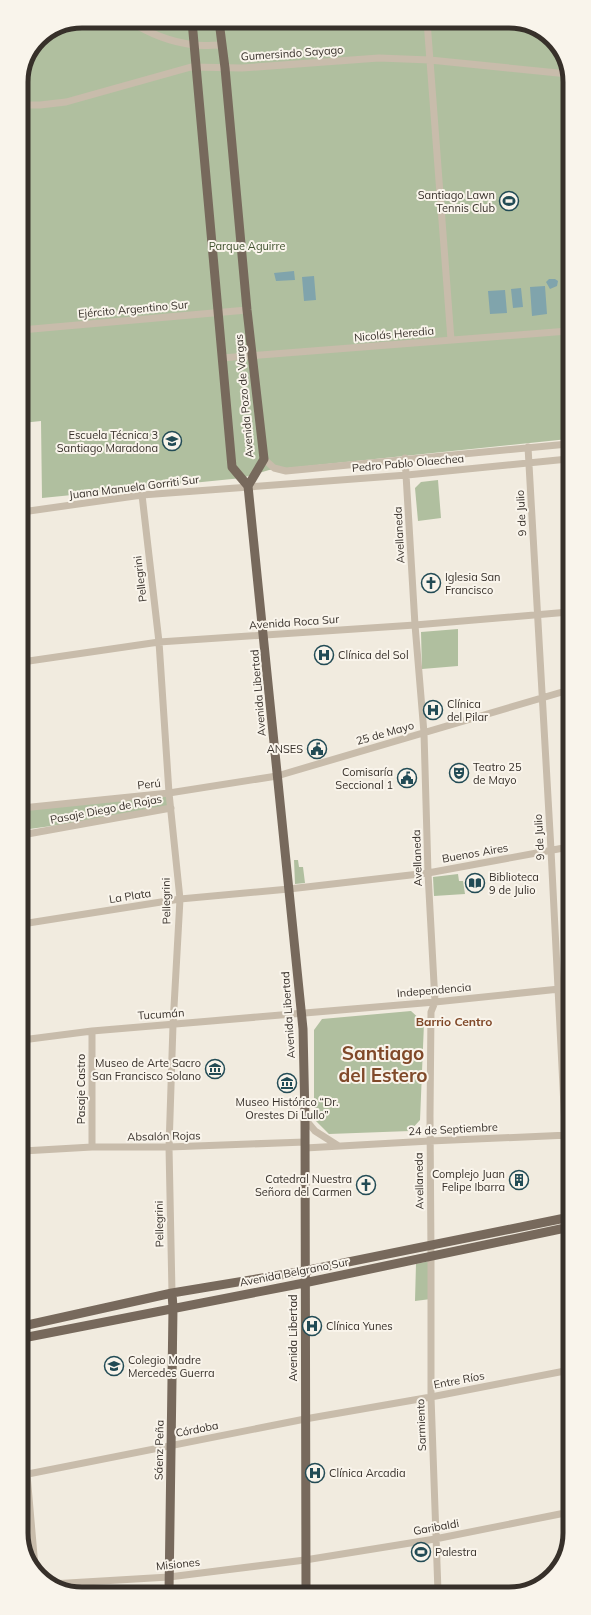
<svg xmlns="http://www.w3.org/2000/svg" width="591" height="1615" viewBox="0 0 591 1615" font-family="Mulish,sans-serif">
	<style>
		.green { fill: #b0bf9f }
		.water { fill: #80a4ac }
		.lines { fill: none; stroke-linecap: round; stroke-linejoin: round }
		.minor { stroke: #c8bcab; stroke-width: 7 }
		.major { stroke: #77695c; stroke-width: 9 }
		.labels { text-anchor: middle; dominant-baseline: central; stroke-width: 4; stroke-linejoin: round; paint-order: stroke }
		.street-label { font-size: 11px; fill: #37302a; stroke: #f9f4eb }
		.poi-label { font-size: 11px; fill: #37302a; stroke: #f9f4eb; text-anchor: start }
		.park-label { font-size: 11px; fill: #41532f; stroke: #f9f4eb }
		.neighbourhood-label { font-size: 12px; font-weight: bold; fill: #804929; stroke: #f9f4eb }
		.town-label { font-size: 19px; font-weight: bold; fill: #804929; stroke: #f9f4eb }
		.rim { fill: none; stroke: #37302a; stroke-width: 5 }
	</style>
	<rect width="100%" height="100%" fill="#f1ebdf"/>
	<path class="green" d="M82 21H514L549 36 568 66V439L269 470 242 478 42 498 41 421 22 423 21 78 39 39Z
		M438 480 441 518 418 521 415 488 421 482Z
		M458 629V666L422 669 421 632Z
		M169 795V810L22 830V806Z
		M294 860H298L299 867H303L305 883 295 884Z
		M458 874 459 881H463L465 894 434 896 433 877Z
		M411 1011 424 1023 420 1120 410 1131 329 1134 314 1119V1030L322 1019Z
		M430 1261 431 1299 415 1301 416 1264Z"/>
	<path class="water" d="M294 271 295 280 276 281 274 273Z
		M314 276 316 300 304 301 302 277Z
		M549 279H555L558 281 557 286 550 289 546 282Z
		M545 286 547 314 532 316 530 287Z
		M521 288 523 307 513 308 511 289Z
		M505 290 507 313 490 314 488 291Z"/>
	<g class="lines">
		<path class="minor" d="M130 21C148 33 172 42 194 45 203 46 213 45 222 45
			M427 21 451 340
			M21 105H40L66 102 191 67 242 68 379 58 430 60 568 74
			M21 330 247 310
			M222 358 568 331
			M528 447 551 850 570 1225
			M405 458 415 625 424 733 428 873 435 1002 431 1012 430 1116 431 1256V1397L438 1592
			M264 459 274 468 286 471 568 444
			M142 495 159 642 169 793 180 899 173 1025 169 1147 172 1293
			M22 512 142 495 407 475 568 459
			M22 662 159 642 415 625 569 612
			M22 808 169 793 277 776 569 690
			M22 835 171 808
			M22 924 180 899 289 889 428 873 569 847
			M22 1040 92 1031 435 1002 569 988
			M305 1119 315 1131 337 1145
			M92 1147V1031
			M305 1148 430 1141 569 1135
			M23 1151 92 1147H169L305 1142
			M23 1428 35 1567
			M23 1475 305 1419 431 1397 570 1370
			M51 1584 169 1577 305 1560 435 1539 570 1512"/>
		<path class="major" d="M192 21 232 467 248 486
			M219 21 225 68 247 310 264 459 248 486
			M248 486 303 1029 305 1119 306 1593
			M23 1326 172 1293 304 1271 570 1217
			M23 1338 304 1283 570 1227
			M169 1593 173 1308 172 1293"/>
	</g>
	<defs>
		<symbol id="stadium-ring" viewBox="-11 -11 22 22"><circle r="9.5" fill="#f9f4eb" stroke="#224b55" stroke-width="1.5"/><path d="M0-5a6.5 5 0 1 0 0 10a6.5 5 0 1 0 0-10ZM-3.5-1.8h7v3.6h-7Z" fill="#224b55"/></symbol>
		<symbol id="school-ring" viewBox="-11 -11 22 22"><circle r="9.5" fill="#f9f4eb" stroke="#224b55" stroke-width="1.5"/><path d="M0-5L7-2L0 1L-7-2ZM-4 1L0 2.5L4 1V4Q0 6-4 4Z" fill="#224b55"/></symbol>
		<symbol id="church-ring" viewBox="-11 -11 22 22"><circle r="9.5" fill="#f9f4eb" stroke="#224b55" stroke-width="1.5"/><path d="M-1.2-6h2.4v3.5h3.3v2.4h-3.3V6h-2.4V-.1h-3.3v-2.4h3.3Z" fill="#224b55"/></symbol>
		<symbol id="hospital-ring" viewBox="-11 -11 22 22"><circle r="9.5" fill="#f9f4eb" stroke="#224b55" stroke-width="1.5"/><path d="M-5-5h3v3.5h4V-5h3V5h-3V1.5h-4V5h-3Z" fill="#224b55"/></symbol>
		<symbol id="civic-ring" viewBox="-11 -11 22 22"><circle r="9.5" fill="#f9f4eb" stroke="#224b55" stroke-width="1.5"/><path d="M-.6-6.5H3V-4.5H.6V-3L4-1V1h2V6H-6V1h2V-1L-.6-3ZM-1.2 2.5V6h2.4V2.5Z" fill="#224b55"/></symbol>
		<symbol id="theatre-ring" viewBox="-11 -11 22 22"><circle r="9.5" fill="#f9f4eb" stroke="#224b55" stroke-width="1.5"/><path d="M-5-5.5Q0-4 5-5.5V0Q5 5 0 6Q-5 5-5 0ZM-3.3-2.5H-1v1.5H-3.3ZM1-2.5H3.3v1.5H1ZM-2.8 1Q0 5.5 2.8 1Z" fill="#224b55"/></symbol>
		<symbol id="library-ring" viewBox="-11 -11 22 22"><circle r="9.5" fill="#f9f4eb" stroke="#224b55" stroke-width="1.5"/><path d="M-6-4Q-3-5.5-.7-3.5V5Q-3 3-6 4ZM6-4Q3-5.5 .7-3.5V5Q3 3 6 4Z" fill="#224b55"/></symbol>
		<symbol id="museum-ring" viewBox="-11 -11 22 22"><circle r="9.5" fill="#f9f4eb" stroke="#224b55" stroke-width="1.5"/><path d="M0-6L6-3V-2H-6V-3ZM-5-1h2V3h-2ZM-1-1h2V3h-2ZM3-1h2V3H3ZM-6 4H6V6H-6Z" fill="#224b55"/></symbol>
		<symbol id="building-ring" viewBox="-11 -11 22 22"><circle r="9.5" fill="#f9f4eb" stroke="#224b55" stroke-width="1.5"/><path d="M-4-6H4V6H1V3H-1V6H-4ZM-2.5-4.3h1.7v1.8h-1.7ZM.8-4.3h1.7v1.8H.8ZM-2.5-1h1.7V.8h-1.7ZM.8-1h1.7V.8H.8Z" fill="#224b55"/></symbol>
	</defs>
	<g fill-rule="evenodd">
		<use href="#stadium-ring" x="498" y="190" width="22" height="22"/>
		<use href="#school-ring" x="161" y="430" width="22" height="22"/>
		<use href="#church-ring" x="420" y="572" width="22" height="22"/>
		<use href="#hospital-ring" x="313" y="644" width="22" height="22"/>
		<use href="#hospital-ring" x="422" y="699" width="22" height="22"/>
		<use href="#civic-ring" x="306" y="738" width="22" height="22"/>
		<use href="#theatre-ring" x="448" y="762" width="22" height="22"/>
		<use href="#civic-ring" x="396" y="767" width="22" height="22"/>
		<use href="#library-ring" x="464" y="872" width="22" height="22"/>
		<use href="#museum-ring" x="204" y="1058" width="22" height="22"/>
		<use href="#museum-ring" x="276" y="1072" width="22" height="22"/>
		<use href="#building-ring" x="508" y="1169" width="22" height="22"/>
		<use href="#church-ring" x="355" y="1174" width="22" height="22"/>
		<use href="#hospital-ring" x="301" y="1315" width="22" height="22"/>
		<use href="#school-ring" x="103" y="1355" width="22" height="22"/>
		<use href="#hospital-ring" x="304" y="1462" width="22" height="22"/>
		<use href="#stadium-ring" x="410" y="1541" width="22" height="22"/>
	</g>
	<g class="labels">
		<g class="street-label">
			<text transform="translate(292 53) rotate(-4)">Gumersindo Sayago</text>
			<text transform="translate(133 309) rotate(-5)">Ejército Argentino Sur</text>
			<text transform="translate(394 334) rotate(-5)">Nicolás Heredia</text>
			<text transform="translate(244 396) rotate(-95)">Avenida Pozo de Vargas</text>
			<text transform="translate(408 463) rotate(-5)">Pedro Pablo Olaechea</text>
			<text transform="translate(134 487) rotate(-7)">Juana Manuela Gorriti Sur</text>
			<text transform="translate(521 513) rotate(-93)">9 de Julio</text>
			<text transform="translate(399 535) rotate(-93)">Avellaneda</text>
			<text transform="translate(140 579) rotate(-97)">Pellegrini</text>
			<text transform="translate(294 622) rotate(-4)">Avenida Roca Sur</text>
			<text transform="translate(258 693) rotate(-95)">Avenida Libertad</text>
			<text transform="translate(385 733) rotate(-16)">25 de Mayo</text>
			<text transform="translate(149 784) rotate(-6)">Perú</text>
			<text transform="translate(106 809) rotate(-11)">Pasaje Diego de Rojas</text>
			<text transform="translate(539 837) rotate(-93)">9 de Julio</text>
			<text transform="translate(475 853) rotate(-10)">Buenos Aires</text>
			<text transform="translate(417 858) rotate(-92)">Avellaneda</text>
			<text transform="translate(130 896) rotate(-9)">La Plata</text>
			<text transform="translate(166 901) rotate(-91)">Pellegrini</text>
			<text transform="translate(434 990) rotate(-5)">Independencia</text>
			<text transform="translate(161 1014) rotate(-4)">Tucumán</text>
			<text transform="translate(288 1015) rotate(-94)">Avenida Libertad</text>
			<text transform="translate(81 1089) rotate(-90)">Pasaje Castro</text>
			<text transform="translate(453 1129) rotate(-3)">24 de Septiembre</text>
			<text transform="translate(164 1136) rotate(-1)">Absalón Rojas</text>
			<text transform="translate(419 1181) rotate(-91)">Avellaneda</text>
			<text transform="translate(159 1224) rotate(-91)">Pellegrini</text>
			<text transform="translate(294 1272) rotate(-11)">Avenida Belgrano Sur</text>
			<text transform="translate(293 1338) rotate(-90)">Avenida Libertad</text>
			<text transform="translate(459 1380) rotate(-11)">Entre Ríos</text>
			<text transform="translate(421 1425) rotate(-92)">Sarmiento</text>
			<text transform="translate(197 1429) rotate(-11)">Córdoba</text>
			<text transform="translate(159 1450) rotate(-89)">Sáenz Peña</text>
			<text transform="translate(436 1527) rotate(-10)">Garibaldi</text>
			<text transform="translate(178 1564) rotate(-6)">Misiones</text>
		</g>
		<g class="poi-label">
			<text x="495" y="195" text-anchor="end">Santiago Lawn<tspan x="495" dy="13">Tennis Club</tspan></text>
			<text x="158" y="435" text-anchor="end">Escuela Técnica 3<tspan x="158" dy="13">Santiago Maradona</tspan></text>
			<text x="445" y="577">Iglesia San<tspan x="445" dy="13">Francisco</tspan></text>
			<text x="338" y="655">Clínica del Sol</text>
			<text x="447" y="704">Clínica<tspan x="447" dy="13">del Pilar</tspan></text>
			<text x="303" y="749" text-anchor="end">ANSES</text>
			<text x="473" y="767">Teatro 25<tspan x="473" dy="13">de Mayo</tspan></text>
			<text x="393" y="772" text-anchor="end">Comisaría<tspan x="393" dy="13">Seccional 1</tspan></text>
			<text x="489" y="877">Biblioteca<tspan x="489" dy="13">9 de Julio</tspan></text>
			<text x="201" y="1063" text-anchor="end">Museo de Arte Sacro<tspan x="201" dy="13">San Francisco Solano</tspan></text>
			<text x="287" y="1102" text-anchor="middle">Museo Histórico “Dr.<tspan x="287" dy="13">Orestes Di Lullo”</tspan></text>
			<text x="505" y="1174" text-anchor="end">Complejo Juan<tspan x="505" dy="13">Felipe Ibarra</tspan></text>
			<text x="352" y="1179" text-anchor="end">Catedral Nuestra<tspan x="352" dy="13">Señora del Carmen</tspan></text>
			<text x="326" y="1326">Clínica Yunes</text>
			<text x="128" y="1360">Colegio Madre<tspan x="128" dy="13">Mercedes Guerra</tspan></text>
			<text x="329" y="1473">Clínica Arcadia</text>
			<text x="435" y="1552">Palestra</text>
		</g>
		<g class="park-label">
			<text x="247" y="246">Parque Aguirre</text>
		</g>
		<g class="neighbourhood-label">
			<text x="454" y="1021">Barrio Centro</text>
		</g>
		<g class="town-label">
			<text x="383" y="1053">Santiago<tspan x="383" dy="22">del Estero</tspan></text>
		</g>
	</g>
	<path d="M0 0H591V1615H0ZM82 28H509A54 54 0 0 1 563 82V1533A54 54 0 0 1 509 1587H82A54 54 0 0 1 28 1533V82A54 54 0 0 1 82 28Z" fill="#f9f4eb" fill-rule="evenodd"/>
	<path class="rim" d="M82 28H509A54 54 0 0 1 563 82V1533A54 54 0 0 1 509 1587H82A54 54 0 0 1 28 1533V82A54 54 0 0 1 82 28Z"/>
</svg>
